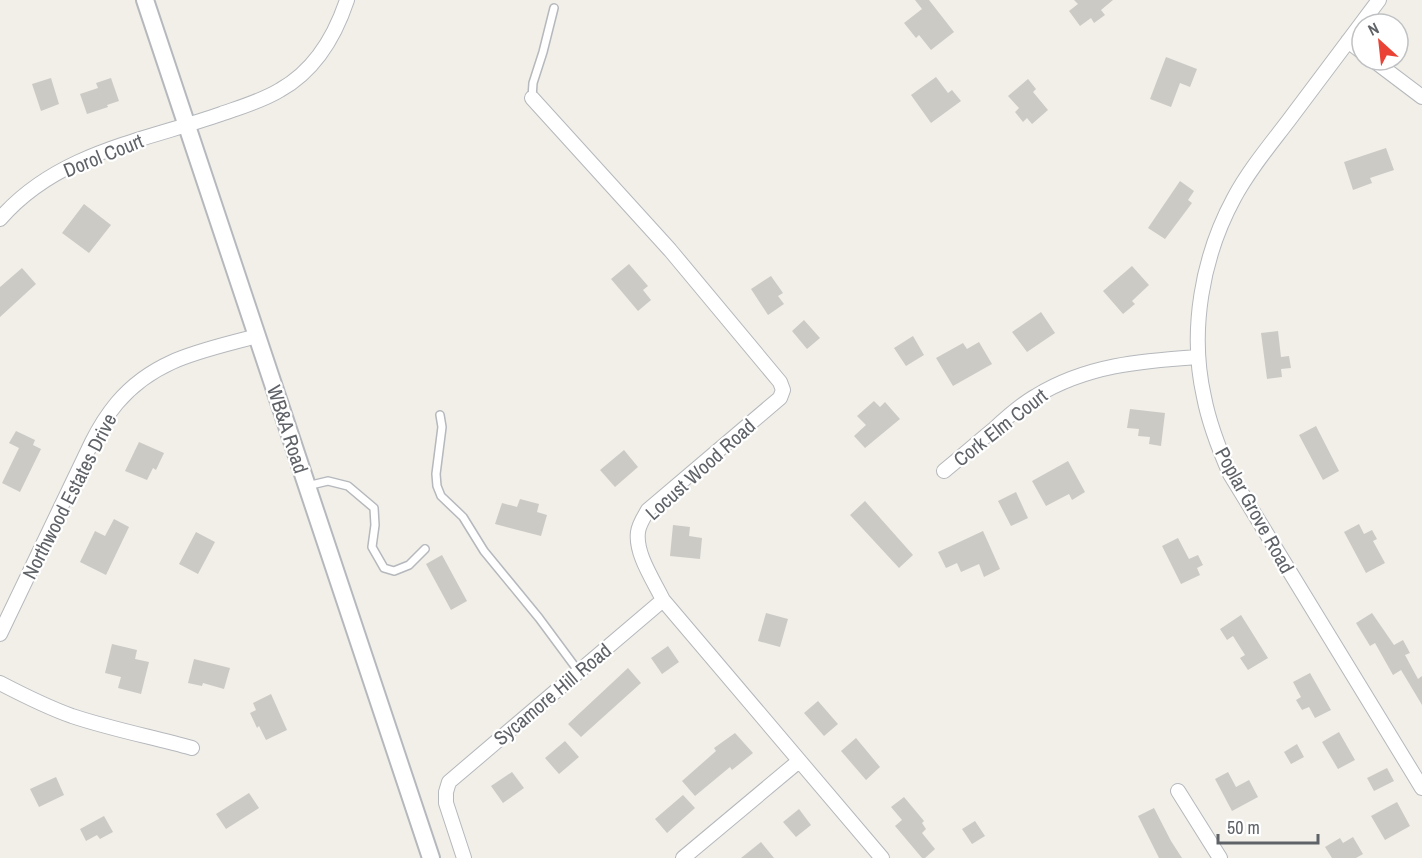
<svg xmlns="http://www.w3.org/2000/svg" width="1422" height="858" viewBox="0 0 1422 858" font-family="'Archivo Narrow',sans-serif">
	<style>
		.building { fill: #cccac5 }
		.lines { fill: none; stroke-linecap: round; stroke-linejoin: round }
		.service-casing { stroke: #b5b8bc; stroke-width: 10 }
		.minor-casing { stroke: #b5b8bc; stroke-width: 16 }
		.tertiary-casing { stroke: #b5b8bc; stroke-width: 20 }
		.service { stroke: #fff; stroke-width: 7 }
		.minor { stroke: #fff; stroke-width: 14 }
		.tertiary { stroke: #fff; stroke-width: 16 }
		.labels { text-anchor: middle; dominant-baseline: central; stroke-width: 4.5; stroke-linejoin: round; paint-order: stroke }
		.street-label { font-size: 20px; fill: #5f6368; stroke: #fff }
	</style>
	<rect width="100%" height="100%" fill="#f1efe8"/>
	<path class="building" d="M915 0H929L954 32 931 50 919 35 916 38 904 23 922 9Z
		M1074 0H1113L1101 10 1105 15 1094 23 1091 18 1080 26 1069 11 1078 4Z
		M1166 57 1197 69 1190 87 1180 83 1171 107 1150 99Z
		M936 77 948 93 952 90 961 101 931 123 911 95Z
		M51 78 59 104 41 111 32 84Z
		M111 78 119 101 107 105 108 107 87 114 80 94 98 88 96 83Z
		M1028 79 1036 89 1033 92 1048 110 1032 124 1027 118 1023 122 1015 112 1019 108 1008 96Z
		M1386 148 1394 170 1370 178 1372 183 1353 190 1344 162Z
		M1180 181 1194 191 1188 200 1192 203 1165 239 1148 228Z
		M84 204 111 225 89 253 62 233Z
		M629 264 648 286 643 290 651 300 638 311 611 279Z
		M1132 266 1149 285 1132 301 1135 304 1123 314 1103 291Z
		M22 268 36 284 0 317V287Z
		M771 276 783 293 778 296 784 304 768 315 751 289Z
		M1041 312 1055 333 1027 352 1012 332Z
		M804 320 820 338 807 349 792 331Z
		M1278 331 1281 357 1289 356 1291 368 1281 369 1282 377 1267 379 1261 333Z
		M913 336 924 355 906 366 894 348Z
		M979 342 992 364 953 386 936 358 963 343 967 349Z
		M874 401 880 407 885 402 900 419 865 448 854 436 866 425 857 416Z
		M1130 409 1165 413 1161 446 1149 444 1150 437 1138 436 1139 429 1127 428Z
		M1316 426 1339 471 1323 480 1299 435Z
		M16 431 35 440 33 445 41 449 20 492 2 483 19 448 9 443Z
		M139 442 164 453 156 470 153 468 147 480 125 471Z
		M624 450 638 467 615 487 600 470Z
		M1068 461 1085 492 1072 500 1069 494 1046 506 1032 481Z
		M1016 492 1028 518 1011 526 998 501Z
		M520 499 539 504 537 512 547 515 541 536 495 524 502 503 517 507Z
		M865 501 913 555 899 568 850 515Z
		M114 519 129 527 106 575 80 562 95 531 105 536Z
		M1359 524 1364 534 1372 530 1377 539 1373 541 1385 563 1366 573 1344 532Z
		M673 525 690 527 689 536 702 538 700 559 670 556Z
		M983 531 1000 569 984 577 979 564 961 572 957 563 946 568 938 552Z
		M196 532 215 542 198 574 179 564Z
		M1178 538 1189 559 1198 555 1203 565 1197 568 1200 575 1181 584 1162 546Z
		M442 555 467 601 451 610 426 564Z
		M766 613 788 619 780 647 758 641Z
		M1372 613 1394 645 1403 640 1410 653 1405 655 1418 679 1422 676V705L1401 670 1393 675 1375 643 1370 646 1356 623Z
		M1241 615 1268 658 1248 670 1240 658 1245 655 1233 636 1227 640 1220 629Z
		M112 644 137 650 135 659 149 662 141 694 118 688 121 677 105 673Z
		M668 646 679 662 662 674 651 658Z
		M194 659 230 668 224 689 203 683 202 686 188 683Z
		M628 668 641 683 581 737 568 724Z
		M1310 673 1331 710 1315 718 1309 707 1302 710 1296 700 1301 697 1293 682Z
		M271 694 287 730 266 740 259 726 257 728 250 713 256 710 253 703Z
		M818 701 838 724 824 736 804 713Z
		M1339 732 1355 760 1338 769 1322 742Z
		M735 733 753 753 732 770 730 767 695 796 682 781 716 751 714 748Z
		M856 738 880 767 866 780 841 751Z
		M565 741 579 757 559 774 545 758Z
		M1297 744 1304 757 1291 764 1284 752Z
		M1387 768 1394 781 1374 791 1367 778Z
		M512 772 524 788 503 803 491 786Z
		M1228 772 1236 787 1249 780 1258 797 1232 811 1215 779Z
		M56 777 64 795 39 807 30 789Z
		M249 793 259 808 226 829 216 814Z
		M683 795 695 808 667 833 655 819Z
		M904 797 924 821 922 823 926 829 922 833 935 849 925 858H922L895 826 902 820 891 807Z
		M1397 802 1410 826 1385 840 1371 816Z
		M1154 808 1171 841 1182 858H1159L1138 816Z
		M799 809 811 825 796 837 783 822Z
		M104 816 113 832 100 839 97 835 86 841 80 829Z
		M975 821 985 836 972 844 962 829Z
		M1353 837 1363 854 1356 858H1332L1325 847 1340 838 1343 843Z
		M761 842 774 858H741Z"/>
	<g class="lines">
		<defs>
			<path id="service" d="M532 98 533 83 543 52 554 8
				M440 415 442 427 436 474 437 486 441 496 463 517 484 551 539 618 579 672
				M307 486 328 481 348 486 374 508 375 525 372 547 384 568 394 571 409 565 425 549"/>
			<path id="minor" d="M1379 0C1349 40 1319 80 1289 120 1270 145 1249 170 1234 198 1202 257 1189 331 1204 397 1209 423 1219 449 1230 474L1422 788
				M1348 41 1362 52
				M1373 60 1422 97
				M532 98 670 250 780 382 783 390 780 398 648 510C644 517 639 524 638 532 635 554 654 581 663 600L882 858
				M0 219C57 153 143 141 221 114 241 107 262 101 280 90 314 71 335 36 347 0
				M944 471C960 458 976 444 993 430 1006 418 1020 405 1036 396 1087 365 1140 361 1198 357
				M0 634 92 442C99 428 107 415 117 403 155 358 203 351 257 336
				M0 683C23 695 47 707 72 716 111 729 152 737 192 748
				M1178 791 1220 858
				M464 858 446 803V792L449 782 663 600
				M683 858 799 761"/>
			<path id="tertiary" d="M145 0 431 858"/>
		</defs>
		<use href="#service" class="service-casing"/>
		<use href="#minor" class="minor-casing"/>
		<use href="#tertiary" class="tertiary-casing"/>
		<use href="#service" class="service"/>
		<use href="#minor" class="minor"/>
		<use href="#tertiary" class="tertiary"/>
	</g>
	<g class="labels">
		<g class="street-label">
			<text transform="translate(103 155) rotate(-22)">Dorol Court</text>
			<text transform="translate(1000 427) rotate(-38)">Cork Elm Court</text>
			<text transform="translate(288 429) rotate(72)">WB&amp;A Road</text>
			<text transform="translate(700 469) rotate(-42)">Locust Wood Road</text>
			<text transform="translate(69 496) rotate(-63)">Northwood Estates Drive</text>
			<text transform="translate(1255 510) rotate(61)">Poplar Grove Road</text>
			<text transform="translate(552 694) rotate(-40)">Sycamore Hill Road</text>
		</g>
	</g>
	<g transform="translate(1380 42) rotate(333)"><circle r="28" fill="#ffffff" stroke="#bfc1c3" stroke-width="1.5"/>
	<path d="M0-4.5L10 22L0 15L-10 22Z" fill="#ea4335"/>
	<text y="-9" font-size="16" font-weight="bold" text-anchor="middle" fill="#5f6368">N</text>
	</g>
	<path d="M1218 834v9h100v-9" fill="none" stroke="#5f6368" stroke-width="3"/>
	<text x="1227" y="834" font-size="18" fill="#5f6368" stroke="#ffffff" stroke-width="4.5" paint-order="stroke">50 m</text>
</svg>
